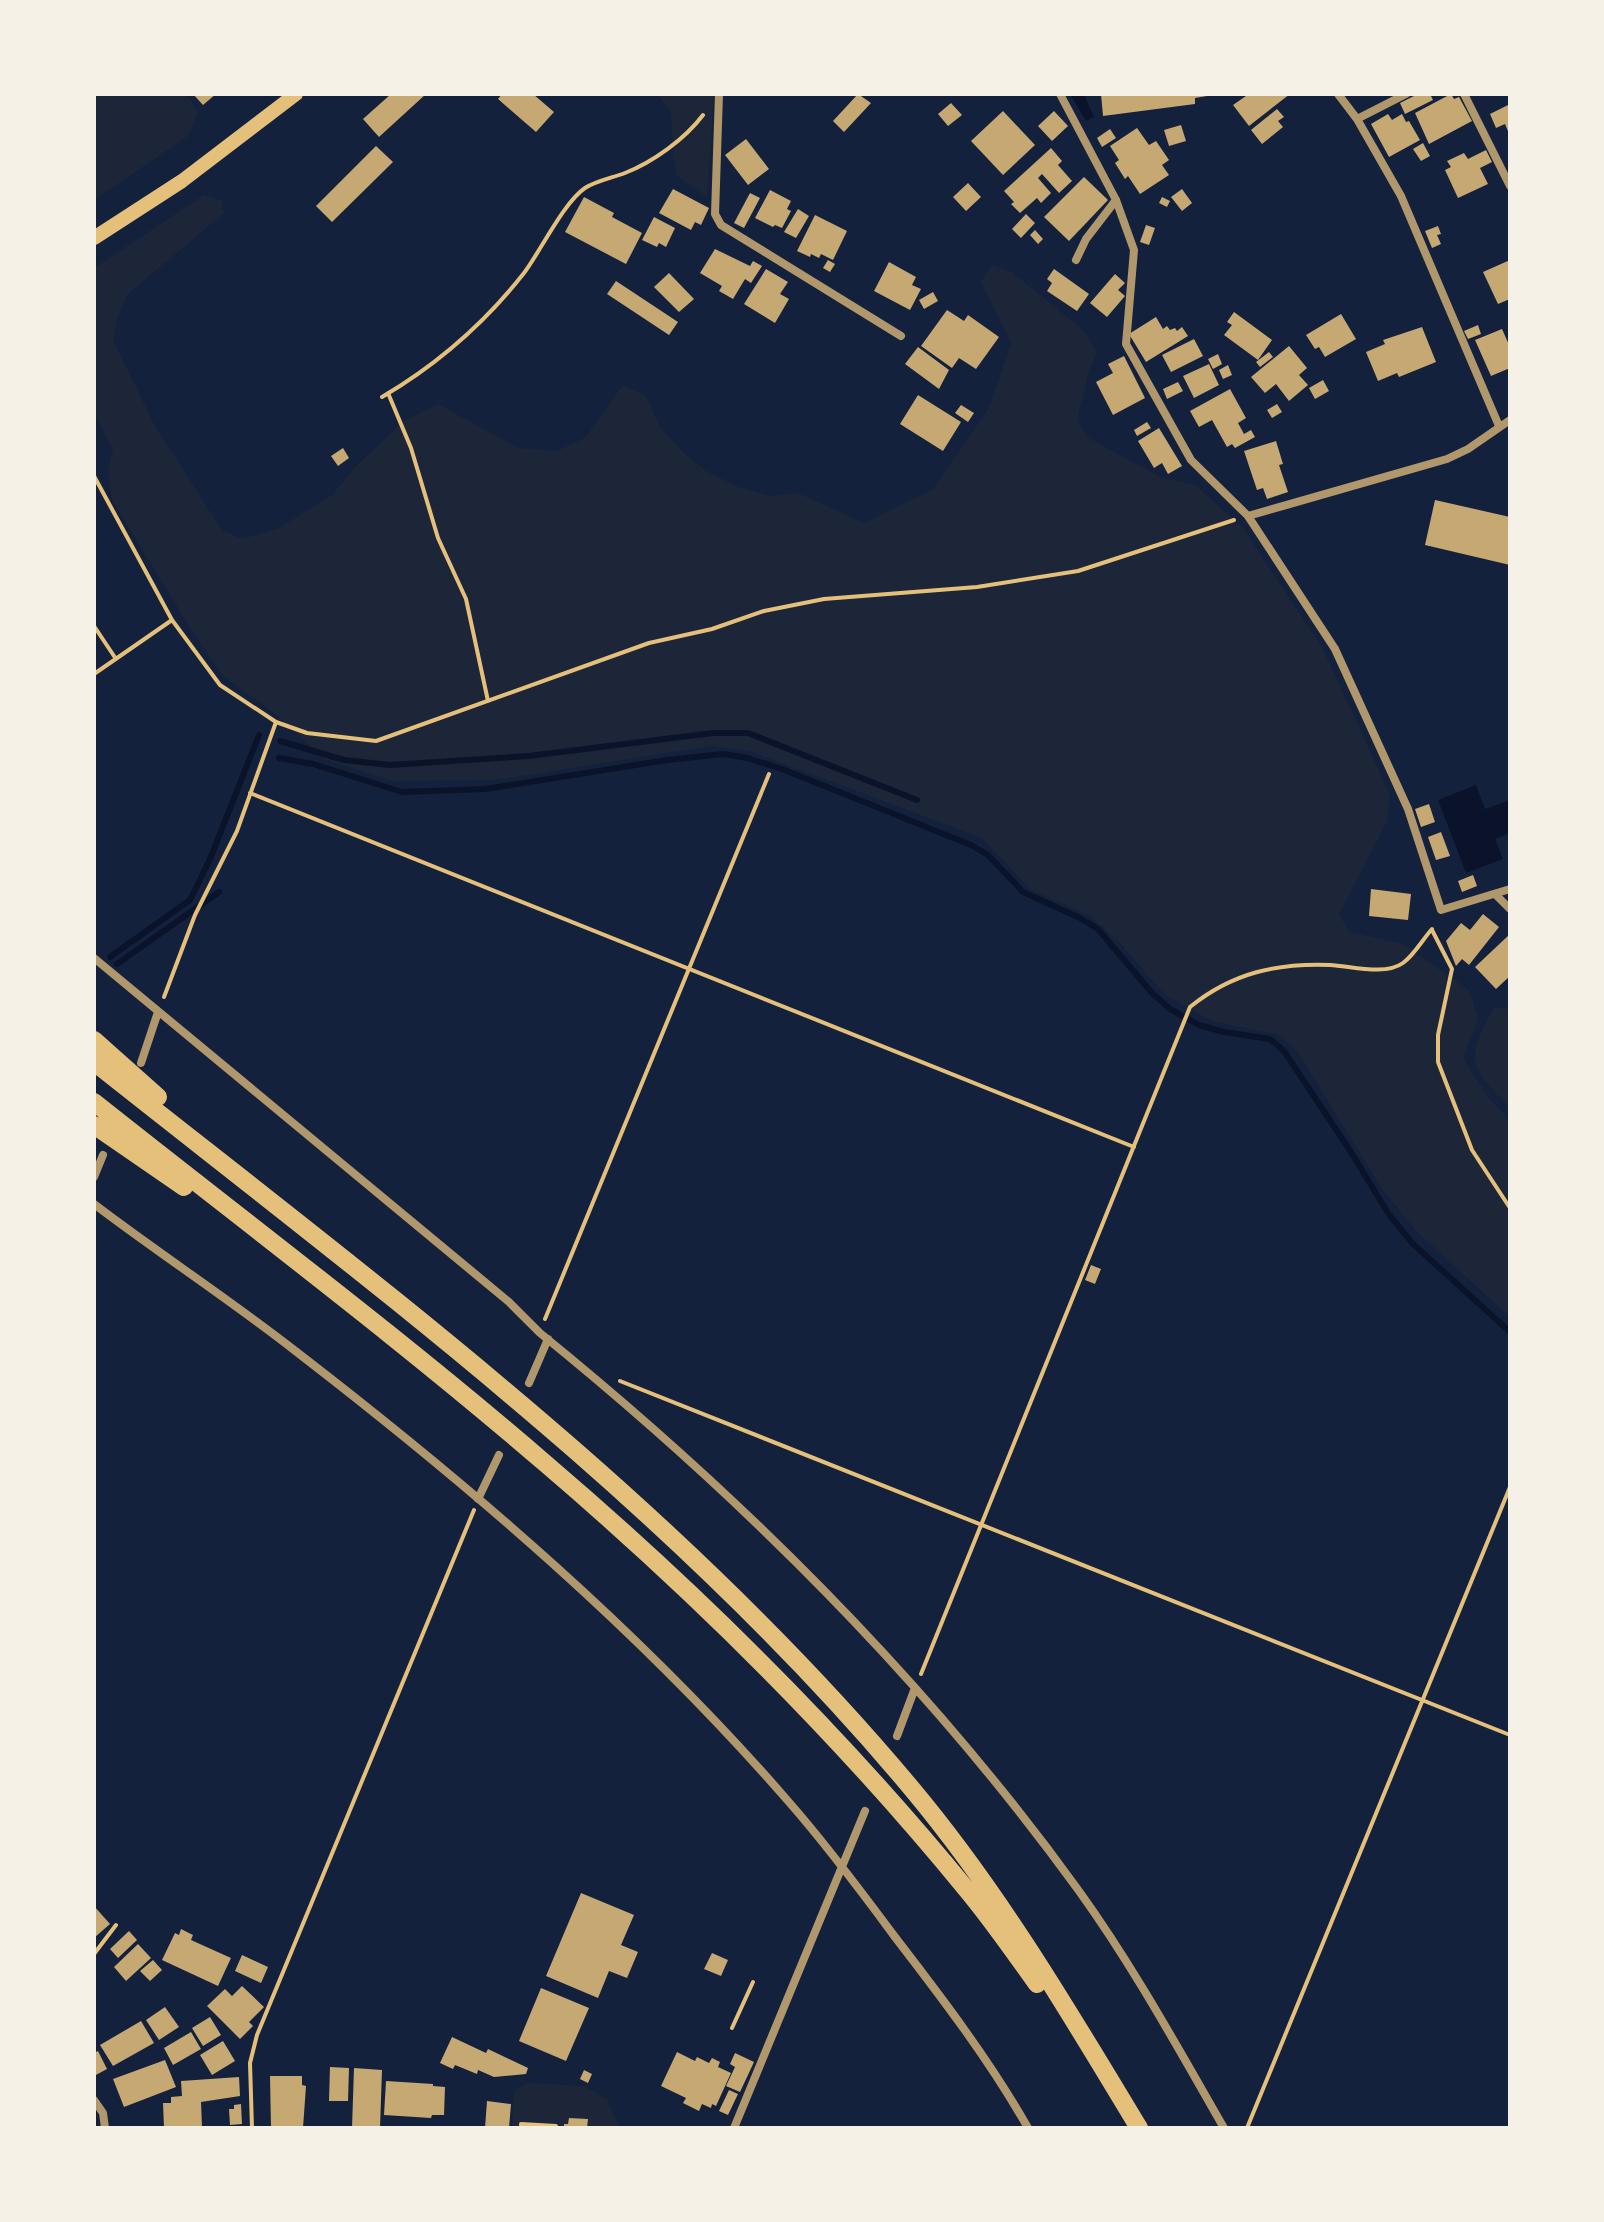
<svg xmlns="http://www.w3.org/2000/svg" width="1604" height="2222" viewBox="0 0 1604 2222" font-family="'Asap Condensed',sans-serif">
	<style>
		.green { fill: #1d2539 }
		.water { fill: #0b132b }
		.lines { fill: none; stroke-linecap: round; stroke-linejoin: round }
		.stream { stroke: #0b132b; stroke-width: 6 }
		.building { fill: #c6a872 }
		.path { stroke: #e5c07b; stroke-width: 4 }
		.minor { stroke: #b1986c; stroke-width: 8 }
		.secondary { stroke: #e5c07b; stroke-width: 14 }
		.trunk { stroke: #e5c07b; stroke-width: 18 }
	</style>
	<rect width="100%" height="100%" fill="#14213d"/>
	<path class="green" d="M94 94H181L190 99 198 113 188 136 94 200Z
		M657 94H714L707 197 677 176 673 156 671 112Z
		M204 195 221 200 224 213 128 294 118 315 113 340 155 426 222 530 242 539 279 528 332 495 357 465 404 421 438 404 518 448 557 451 586 437 623 385 646 396 661 429 688 457 706 471 738 487 769 496 798 493 864 523 933 489 989 408 1011 343 981 282 992 265 1012 272 1084 331 1097 353 1089 370 1077 420 1089 438 1162 478 1195 485 1243 528 1322 647 1390 795 1387 821 1339 915 1350 932 1403 944 1470 991 1478 1020 1463 1058 1488 1097 1510 1120V1317L1415 1230 1381 1187 1297 1051 1279 1035 1212 1021 1165 995 1119 942 1089 915 1031 890 982 838 750 751 711 746 495 780 393 781 324 759 273 712 224 677 192 631 112 500 108 471 113 449 94 414V268Z
		M1494 1007 1510 1009V1108C1500 1097 1483 1082 1477 1068 1469 1050 1486 1023 1494 1007Z
		M528 2083 584 2086 607 2099 619 2128H512L514 2090Z"/>
	<path class="water" d="M1070 94H1084L1094 117 1086 121Z
		M1476 785 1485 809 1510 800V833L1495 839 1503 859 1466 873 1438 800Z"/>
	<g class="lines">
		<path class="stream" d="M280 741 344 760 390 765 529 756 713 733H748L917 800
			M279 758 313 764 402 792 486 789 667 760 723 754 747 758 782 769 971 845 988 855 1023 892 1080 918 1098 929 1152 993 1170 1009 1199 1025 1224 1032 1270 1039 1284 1051 1351 1152 1388 1213 1412 1243 1510 1332
			M110 957 190 900 210 859 259 735
			M117 964 219 892"/>
	</g>
	<path class="building" d="M193 94H216L203 105Z
		M391 94H426L379 137 363 119Z
		M502 94H533L554 112 536 132 498 99Z
		M858 94 871 103 844 132 833 121Z
		M1101 94H1207V96L1195 98V104L1103 116Z
		M1244 94H1290L1249 126 1233 105 1246 96Z
		M1418 94H1430L1433 100 1405 114 1400 103Z
		M1451 94 1454 99 1459 97 1472 121 1429 144 1415 113Z
		M951 103 962 115 948 126 938 114Z
		M1510 104V136L1505 124 1496 128 1490 114Z
		M1277 109 1284 117 1278 121 1283 127 1262 144 1251 130Z
		M1003 111 1035 145 1003 175 971 141Z
		M1054 111 1068 126 1052 141 1038 126Z
		M1388 114 1392 120 1402 114 1406 122 1409 121 1420 140 1389 157 1371 124Z
		M1181 125 1186 141 1169 146 1164 130Z
		M1137 128 1149 145 1156 141 1169 160 1162 165 1169 175 1140 194 1128 176 1125 179 1115 163 1119 160 1110 146Z
		M1110 129 1116 138 1102 147 1097 138Z
		M746 139 769 169 748 185 725 155Z
		M1423 143 1430 156 1421 161 1413 149Z
		M376 146 393 162 332 222 316 206Z
		M1051 148 1062 161 1058 165 1072 181 1059 193 1042 174 1038 178 1051 193 1041 203 1037 198 1020 213 1011 204 1014 202 1004 191Z
		M1486 150 1492 162 1480 168 1488 184 1458 198 1445 170 1451 167 1447 161 1464 153 1468 159Z
		M1084 177 1108 200 1069 241 1044 217Z
		M968 183 981 197 966 211 953 197Z
		M673 189 709 208 701 225 695 222 691 230 659 213Z
		M1182 189 1192 203 1182 211 1171 197Z
		M770 190 791 201 787 209 791 211 782 228 775 225 773 227 755 218Z
		M750 193 760 198 744 228 734 223Z
		M584 197 614 213 612 217 642 233 626 264 565 232Z
		M1162 197 1170 201 1167 207 1159 203Z
		M798 209 809 216 796 238 784 232Z
		M1026 214 1035 223 1021 238 1012 229Z
		M815 215 847 231 833 260 821 254 819 258 811 254 810 257 797 251Z
		M654 217 675 228 666 247 659 243 657 247 642 240Z
		M1146 225 1155 228 1149 245 1140 242Z
		M1438 226 1441 234 1437 235 1441 244 1432 248 1425 231Z
		M1035 230 1043 239 1038 244 1030 235Z
		M715 249 750 266 753 261 762 266 751 283 745 279 733 299 719 291 722 286 700 273Z
		M828 260 835 264 830 272 823 268Z
		M1510 260V299L1498 304 1483 272Z
		M889 262 916 277 912 285 921 289 910 310 874 291Z
		M766 269 788 282 780 294 789 299 775 323 744 304Z
		M1054 269 1089 294 1077 311 1047 291 1052 283 1047 279Z
		M669 273 694 299 679 312 654 287Z
		M1115 274 1125 283 1118 290 1125 296 1107 317 1090 303Z
		M616 281 678 322 669 335 607 294Z
		M933 292 938 301 924 309 919 300Z
		M947 310 964 321 968 315 999 337 976 369 959 358 952 368 921 346Z
		M1234 312 1272 340 1258 360 1224 335 1232 325 1227 322Z
		M1341 314 1356 339 1325 357 1319 347 1315 349 1306 335Z
		M1156 317 1163 329 1167 326 1170 330 1175 328 1177 331 1182 327 1188 336 1146 362 1129 334Z
		M1478 325 1481 334 1468 339 1464 331Z
		M1422 327 1436 362 1399 377 1397 373 1378 381 1366 352 1385 344 1383 340Z
		M1502 329 1510 347V368L1491 376 1475 340Z
		M1194 339 1203 356 1171 372 1162 355Z
		M1289 346 1307 368 1299 375 1308 385 1289 401 1276 384 1265 393 1251 377Z
		M918 347 949 370 939 389 905 364Z
		M1269 352 1273 357 1260 367 1256 362Z
		M1218 354 1222 364 1213 369 1208 359Z
		M1124 356 1145 398 1113 415 1096 382 1113 373 1108 364Z
		M1209 364 1219 385 1194 398 1183 376Z
		M1228 365 1232 375 1223 379 1219 370Z
		M1323 380 1329 391 1315 399 1309 388Z
		M1178 382 1183 391 1167 399 1163 389Z
		M1230 389 1246 418 1238 423 1244 434 1251 430 1255 437 1235 448 1232 444 1227 447 1212 420 1199 427 1190 411Z
		M918 395 961 422 943 451 900 424Z
		M1277 404 1282 412 1272 418 1267 410Z
		M961 405 974 413 968 422 955 413Z
		M1147 422 1151 428 1137 436 1134 430Z
		M1159 428 1182 466 1168 474 1162 463 1154 468 1138 441Z
		M1276 441 1283 464 1279 465 1288 492 1267 499 1263 488 1257 490 1244 451Z
		M343 448 349 458 338 466 331 456Z
		M1435 500 1510 517V565L1425 545Z
		M1429 804 1435 822 1421 827 1415 809Z
		M1441 832 1450 856 1436 860 1428 837Z
		M1473 875 1477 886 1462 892 1458 881Z
		M1371 889 1411 894 1408 920 1369 916Z
		M1483 914 1499 927 1469 965 1462 959 1456 966 1446 941 1461 923 1470 930Z
		M1510 934V976L1496 989 1475 967Z
		M1091 1265 1101 1269 1095 1284 1085 1280Z
		M581 1893 634 1915 621 1945 638 1952 627 1978 609 1971 598 1998 546 1976Z
		M94 1906 110 1924 94 1938Z
		M181 1929 193 1935 191 1940 231 1958 218 1986 162 1960 175 1933 179 1935Z
		M129 1931 137 1940 118 1958 110 1949Z
		M138 1944 151 1958 126 1981 114 1967Z
		M712 1953 728 1960 721 1976 704 1969Z
		M242 1955 268 1967 261 1983 235 1971Z
		M153 1960 162 1970 150 1981 140 1971Z
		M242 1986 264 2007 249 2022 253 2026 240 2039 207 2006 225 1989 232 1996Z
		M541 1988 589 2008 566 2061 519 2041Z
		M165 2007 179 2027 159 2040 146 2020Z
		M210 2017 221 2035 203 2046 192 2028Z
		M141 2021 154 2043 113 2066 100 2045Z
		M191 2032 201 2049 173 2065 164 2048Z
		M452 2037 486 2053 488 2049 528 2068 526 2074 494 2077 478 2070 477 2074 455 2065 453 2069 440 2063Z
		M223 2041 235 2061 212 2075 200 2055Z
		M98 2051 107 2069 94 2076V2053Z
		M677 2052 695 2061 697 2057 709 2063 712 2058 720 2062 718 2067 731 2073 716 2106 712 2104 711 2108 702 2104 699 2111 683 2103 686 2098 661 2086Z
		M735 2053 754 2062 740 2092 726 2086 735 2067 730 2064Z
		M165 2060 176 2087 124 2107 113 2079Z
		M330 2067 349 2068 348 2101H329Z
		M354 2068 382 2070 380 2128H352Z
		M584 2070 592 2074 588 2083 580 2079Z
		M270 2076H302V2085L306 2086 303 2128H271Z
		M239 2077 240 2096 201 2102 202 2127 164 2128 163 2103H171V2097L182 2096 181 2081Z
		M386 2081 433 2084V2086L445 2087 444 2115H432L431 2118 384 2115Z
		M729 2090 738 2094 728 2115 719 2111Z
		M487 2101 511 2104 509 2128H485Z
		M241 2104 242 2124 230 2125 229 2109H234V2105Z
		M569 2118 588 2119 587 2128H564V2124H568Z"/>
	<g class="lines">
		<path class="path" d="M388 393 411 448 438 538 466 599 488 701
			M382 397C438 364 484 324 524 273 540 252 564 202 585 188 596 181 612 178 625 173 653 162 685 139 703 115
			M94 476 172 620 220 685 276 722 307 733 376 741 649 643 712 629 764 611 824 599 977 587 1078 571 1234 520
			M94 626 116 659
			M94 674 172 620
			M250 793 1134 1147
			M1432 930 1452 969 1438 1035V1062L1472 1150 1510 1208
			M164 997 195 915 237 831 276 722
			M545 1319 769 774
			M620 1381 1510 1735
			M921 1674 1190 1007C1232 973 1276 963 1330 965 1351 966 1385 976 1403 963 1414 955 1423 939 1432 929
			M94 1954 116 1925
			M732 2028 753 1982
			M252 2128 250 2063 257 2035 474 1510
			M521 2128V2124L556 2126
			M1247 2128 1510 1487"/>
		<path class="minor" d="M719 94 715 214 721 225 901 336
			M1060 94 1116 200 1134 250 1126 344 1191 460 1248 516 1335 649 1408 809 1441 910 1510 889
			M1338 94 1357 119 1401 196 1499 426
			M1464 94 1510 186
			M1357 119 1406 94
			M1076 260 1086 239 1116 200
			M1248 516 1447 459 1468 449 1510 420
			M1495 894 1510 909
			M94 958 509 1302 540 1333C741 1496 927 1681 1079 1891 1133 1966 1178 2048 1224 2128
			M141 1063 158 1012
			M94 1177 103 1155
			M94 1204C161 1255 232 1301 298 1353 473 1488 643 1634 788 1801 826 1844 861 1891 895 1937 942 1998 990 2061 1028 2128
			M529 1383 548 1339
			M478 1499 499 1455
			M897 1736 915 1688
			M94 2100 103 2113 105 2128
			M734 2128 865 1811"/>
		<path class="secondary" d="M94 238 182 181 296 94"/>
		<path class="trunk" d="M94 1040 158 1097
			M94 1062C379 1288 678 1508 912 1789 999 1893 1069 2012 1139 2128
			M94 1102C245 1222 400 1338 546 1464 697 1593 841 1736 967 1890 992 1920 1014 1952 1037 1984
			M94 1125 184 1187"/>
	</g>
	<rect width="1604" height="2222" fill="none" stroke="#f6f1e7" stroke-width="192"/>
</svg>
